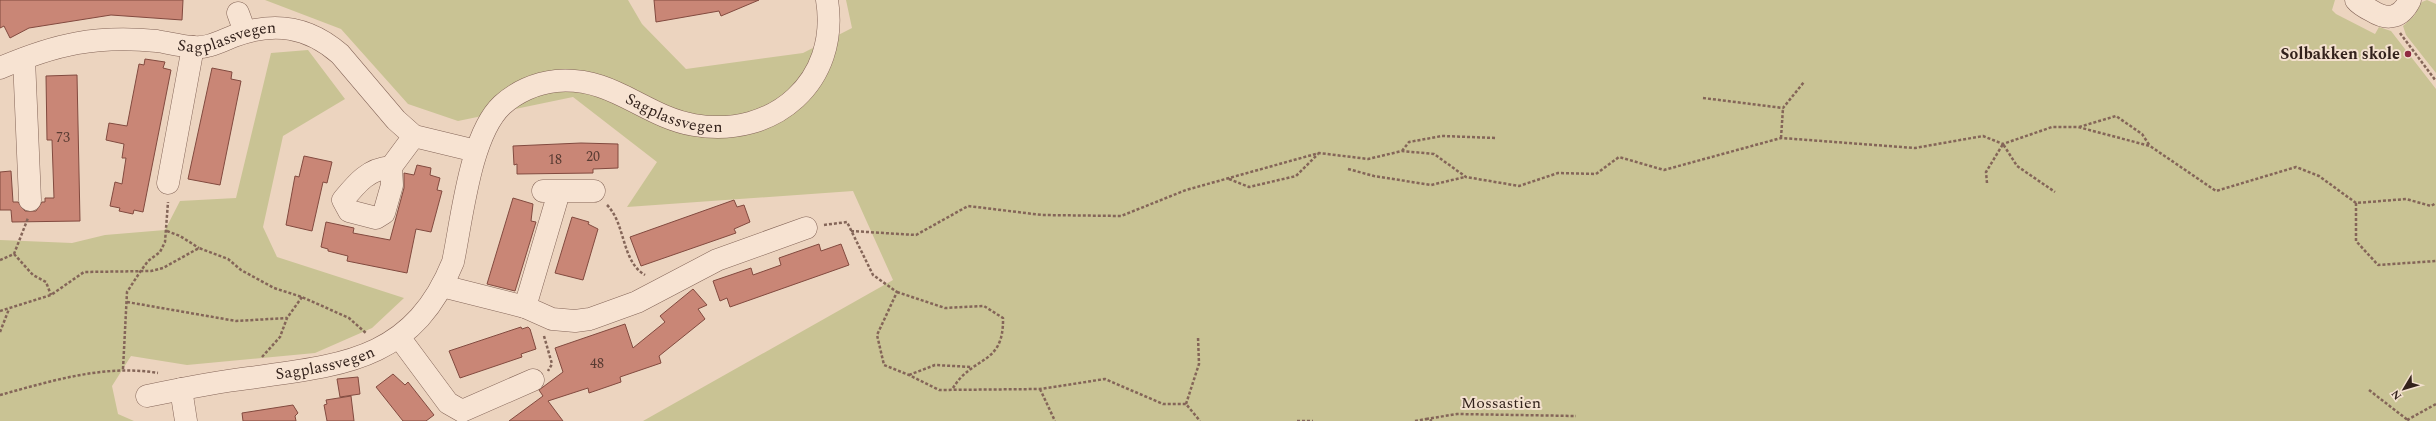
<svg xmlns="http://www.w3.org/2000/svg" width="2436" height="421" viewBox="0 0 2436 421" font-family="Spectral,serif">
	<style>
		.green { fill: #c9c394 }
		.building { fill: #c98676; stroke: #824a3f }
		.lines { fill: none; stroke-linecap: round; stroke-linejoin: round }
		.minor-casing { stroke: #846558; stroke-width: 23 }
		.path { stroke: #846558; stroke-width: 2.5; stroke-dasharray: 3 2; stroke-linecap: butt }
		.minor { stroke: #f7e3d2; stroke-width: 22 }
		.poi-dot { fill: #902b42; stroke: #f3e0ce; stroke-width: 1.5 }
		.labels { text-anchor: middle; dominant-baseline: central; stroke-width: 4; stroke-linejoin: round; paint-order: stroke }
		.number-label { font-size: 14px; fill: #583b32 }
		.street-label { font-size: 16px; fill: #33221c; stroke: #f3e0ce }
		.poi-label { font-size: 16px; font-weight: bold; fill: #33221c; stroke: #f3e0ce; text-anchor: end }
	</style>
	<rect width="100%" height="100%" fill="#ecd4bf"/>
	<path class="green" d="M265 0H628L642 24 686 69 803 53 852 28 846 0H2335L2332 10 2336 14 2375 34 2379 27 2391 31 2436 89V421H643L893 280 853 191 627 207 657 162 573 97 458 121 408 104 341 29Z
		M2427 0 2436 4V73L2406 35 2403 26 2414 16 2422 2Z
		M308 50 345 99 283 136 263 227 277 257 404 298 372 328 315 353 187 365 131 356 112 386 118 414 134 421H0V240L72 243 105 235 165 230 180 201 236 198 271 53Z"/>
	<path class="building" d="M0 0H183L182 20 111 15 29 28 10 38 4 26 0 28Z
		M654 0H759L721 16 719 11 656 22Z
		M145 59 165 62 163 68 171 70 143 212 134 210 133 214 119 211 120 208 110 206 115 182 122 184 126 158H122L124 144 106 140 109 123 127 126 139 64 144 65Z
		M212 68 232 72 231 79 241 81 220 185 188 179Z
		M77 75 80 221 12 222 11 210H0V172L11 171 13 202H18L25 211H36L42 202H45V198H54L52 140H47L46 76Z
		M581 143 618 144V168L593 169V173L517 174V164L514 165 513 146Z
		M304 156 332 162 327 183 323 182 312 231 286 225 295 176 299 177Z
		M417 165 431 168 430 175 440 178 437 190 442 191 431 232 416 229 407 273 347 261 348 256 328 251V249L321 247 326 222 354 228 353 233 390 240 404 188V173L414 175Z
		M513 198 533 204 531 221 536 222 515 291 487 284Z
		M734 200 737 207 744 205 750 222 734 229 736 233 641 266 630 237Z
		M572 217 589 222 588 224 598 229 583 280 555 273Z
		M819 244 821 251 841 244 849 265 730 307 727 298 720 301 713 281 751 268 753 275 781 265 779 258Z
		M693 289 707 305 698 309 705 319 659 356 661 363 620 377 621 382 589 393 588 388 548 401 563 421H509L543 396 539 390 563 372 555 348 625 324 633 348 665 322 660 316Z
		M521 327 522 329 528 327 530 329 536 349 521 354 522 357 460 378 449 351Z
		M393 374 405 385 408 382 434 415 426 421H403L376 387Z
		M358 377 360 394 340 397 337 379Z
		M351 396 354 421H327L324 405 327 404 326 400Z
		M293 405 298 413 295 416 296 421H243L242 413Z"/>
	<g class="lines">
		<defs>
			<g id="minor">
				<path d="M2356 0C2360 5 2366 8 2372 11 2388 21 2401 18 2410 0"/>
				<path d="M238 13 245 32"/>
				<path d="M24 59 30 200"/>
				<path id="s1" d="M0 68C56 44 96 35 157 41 169 43 181 46 193 47 207 49 221 41 234 36 274 21 308 26 340 54L396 120 414 136 476 151"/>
				<path d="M391 167 392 185 384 213 376 218 349 211 343 200C357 183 368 169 391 167L414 136"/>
				<path d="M168 183 193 47"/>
				<path d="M543 191H594"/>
				<path d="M442 286 525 307 552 319 575 321 590 319 637 302 717 260 806 228"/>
				<path d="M525 307 559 192"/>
				<path d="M399 337 448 403 462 411 533 380"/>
				<path d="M181 389 186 421"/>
				<path id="s2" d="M147 396C181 389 215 382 249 378 342 365 413 361 453 262 462 219 470 135 502 105 516 92 536 83 556 81 613 76 643 116 694 125 774 139 840 81 827 0"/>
			</g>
		</defs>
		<use href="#minor" class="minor-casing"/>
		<path class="path" d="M2400 33 2436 81
			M1703 98 1783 108 1804 82
			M2079 127 2116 116 2142 134 2150 146
			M1781 138 1783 108
			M1402 151 1409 142 1442 136 1497 138
			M1348 169 1374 176 1431 185 1465 177
			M1229 179 1249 187 1296 176 1318 154
			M1987 183 1986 172 2003 144 2017 166 2055 192
			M2356 203V241L2378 265 2436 261
			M607 205C626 224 621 261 645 275
			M824 225 847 222 873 275 897 292 877 335 884 365 909 375 939 390 1040 389 1105 379 1163 404H1186L1200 421
			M167 231 180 236 199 248
			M851 231 916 235 968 206 1042 215 1121 216 1186 190 1319 153 1368 159 1402 151 1434 154 1466 177 1519 186 1558 173 1596 174 1619 157 1664 170 1781 138 1915 148 1983 136 2003 144 2052 127H2078L2150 146 2216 191 2296 167 2319 176 2356 203 2406 199 2431 206 2436 203
			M14 254 33 275 46 282 51 295
			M0 260 14 254 28 218
			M897 292 945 308 984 306 1003 318C1004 366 973 355 953 388
			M127 302 236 321 287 318
			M0 311 51 295 84 272 151 271 163 268 199 248 228 259 241 270 274 288 302 297 349 318 367 334
			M0 332 9 309
			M544 336 552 364 548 371
			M262 357 280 337 287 318 302 297
			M123 369 127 292 140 272 148 261 160 252 165 242 168 202
			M909 375 935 365 972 367
			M1040 389 1055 421
			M2369 390 2409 421
			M0 395C51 381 105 364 158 373
			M1186 404 1199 364 1198 337
			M1426 419 1457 414 1576 416
			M2407 420 2436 404
			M1297 421H1313
			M1415 421 1426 419 1432 421"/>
		<use href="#minor" class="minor"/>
	</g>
	<circle class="poi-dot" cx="2408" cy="54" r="4"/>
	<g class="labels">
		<g class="number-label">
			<text x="63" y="137">73</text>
			<text x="593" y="156">20</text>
			<text x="555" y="159">18</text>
			<text x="597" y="363">48</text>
		</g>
		<g class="street-label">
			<text stroke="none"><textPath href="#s1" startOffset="233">Sagplassvegen</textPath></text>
			<text stroke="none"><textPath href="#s2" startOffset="705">Sagplassvegen</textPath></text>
			<text stroke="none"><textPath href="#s2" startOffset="181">Sagplassvegen</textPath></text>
			<text x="1501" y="403">Mossastien</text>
		</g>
		<g class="poi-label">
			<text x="2400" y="54">Solbakken skole</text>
		</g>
	</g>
	<g transform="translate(2404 389) rotate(232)" stroke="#f3e0ce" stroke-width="3" paint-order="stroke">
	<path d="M0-3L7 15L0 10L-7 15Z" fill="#33221c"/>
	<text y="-6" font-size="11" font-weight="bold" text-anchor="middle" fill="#33221c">N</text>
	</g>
</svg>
